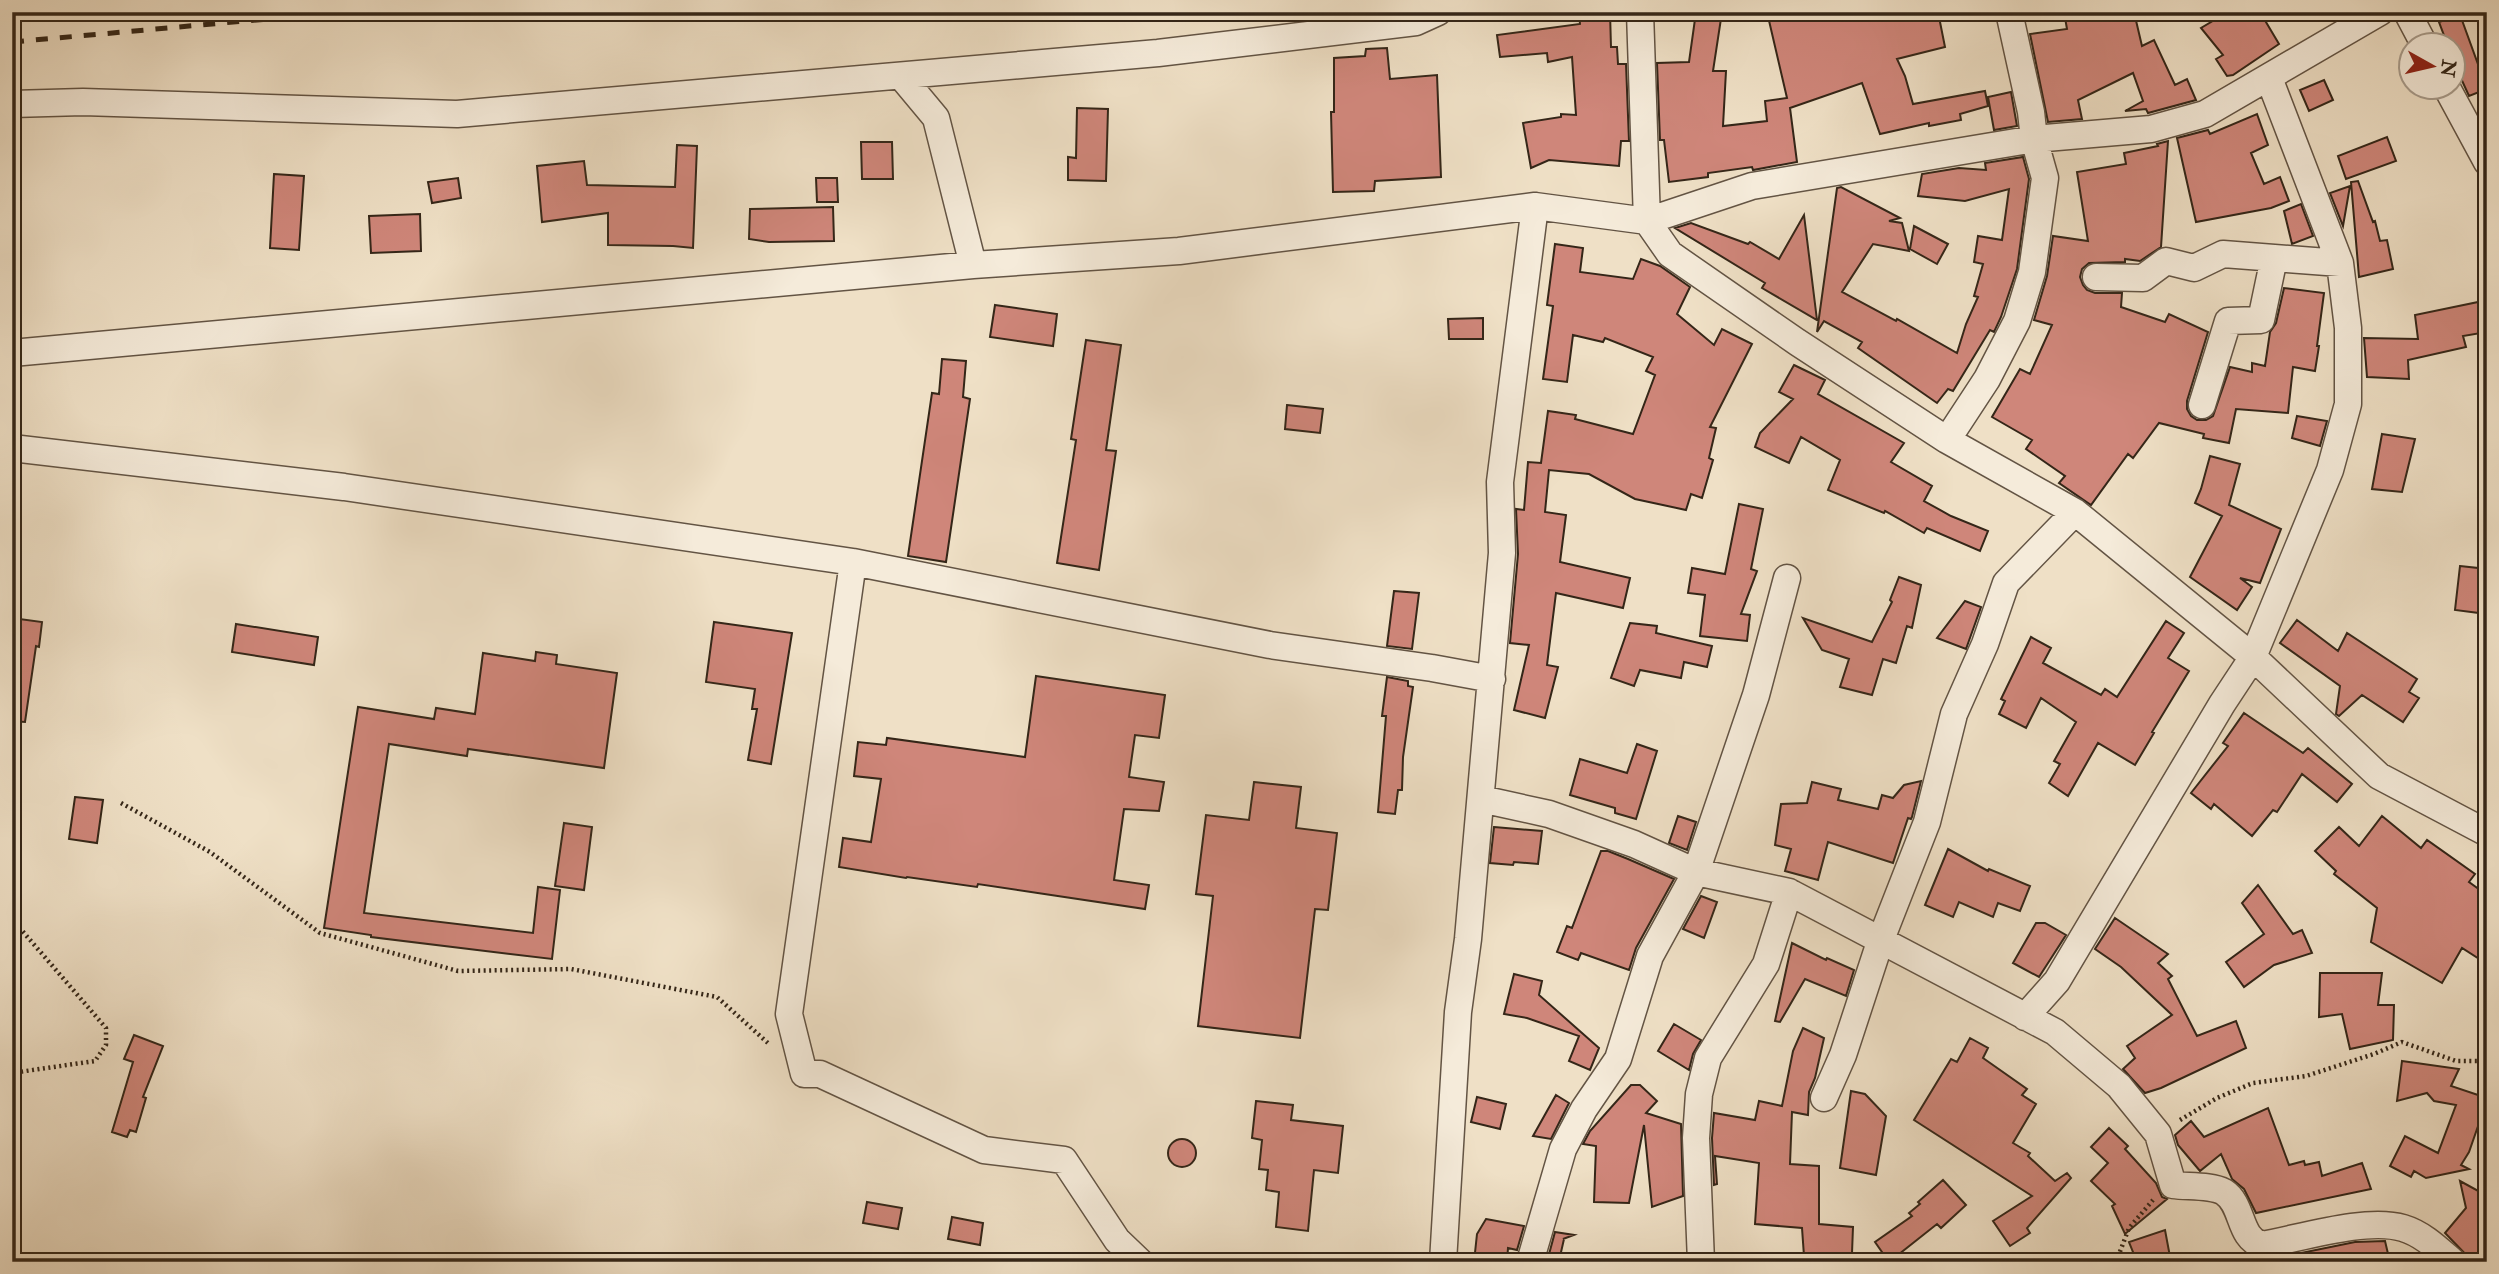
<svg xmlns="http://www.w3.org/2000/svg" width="2499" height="1274" viewBox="0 0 2499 1274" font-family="'IM FELL Double Pica',serif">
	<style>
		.building { fill: #cf867a; stroke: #342618; stroke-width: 2 }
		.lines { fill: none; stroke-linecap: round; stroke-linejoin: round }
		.minor-casing { stroke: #635444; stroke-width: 29 }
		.path { stroke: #342618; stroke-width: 4.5; stroke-dasharray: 2 3.5; stroke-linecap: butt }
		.minor { stroke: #f5ebda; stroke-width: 26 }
		.rail { stroke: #342618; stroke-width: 5; stroke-dasharray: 12 12; stroke-linecap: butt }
	</style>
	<rect width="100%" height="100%" fill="#efe0c6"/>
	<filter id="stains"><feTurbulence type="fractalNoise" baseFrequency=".00286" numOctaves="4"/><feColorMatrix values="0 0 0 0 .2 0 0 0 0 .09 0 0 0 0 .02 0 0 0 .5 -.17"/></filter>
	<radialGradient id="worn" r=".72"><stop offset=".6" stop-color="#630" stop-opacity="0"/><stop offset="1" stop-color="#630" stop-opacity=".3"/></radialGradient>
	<path class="building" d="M1579 12H1610L1611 47H1617L1618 64H1626L1629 141H1621L1619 166 1549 160 1531 168 1523 123 1561 117V114L1576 115 1572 57 1548 62 1547 53 1500 57 1497 35 1580 24Z
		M1696 12H1722L1713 71H1726L1723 126 1767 121 1765 101 1787 98 1767 12H1872L1873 20 1902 14 1903 18 1938 12 1945 47 1897 59 1905 76 1913 104 1985 91 1988 106 1960 114 1961 120 1929 126V123L1880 134 1862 83 1790 108 1797 162 1753 170 1752 167 1708 173V177L1669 182 1664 140H1660L1657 63 1689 62Z
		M2064 12H2134L2142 46 2154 40 2175 85 2187 79 2196 100 2148 113 2146 109 2125 111 2143 101 2133 73 2078 100 2082 119 2048 122 2030 34 2067 29Z
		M2228 12H2260L2279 44 2233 75 2227 76 2216 59 2223 55 2201 28Z
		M2454 12H2459L2487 89 2469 96 2454 63V46H2448L2439 22 2454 17Z
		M1387 48 1390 79 1437 75 1441 177 1375 181 1374 191 1333 192 1331 112H1334V58L1365 56 1366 49Z
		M2324 80 2333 100 2309 111 2300 90Z
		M2011 92 2017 126 1994 130 1988 97Z
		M1077 108 1108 109 1106 181 1068 180V157L1076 158Z
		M2257 114 2268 145 2251 153 2264 184 2280 177 2289 201 2271 208 2196 222 2177 138 2208 130 2210 134Z
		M2387 137 2396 161 2346 179 2338 156Z
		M2168 141 2161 247 2140 261 2125 259V262L2089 263 2082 269 2080 277 2083 285 2087 290 2095 293H2122L2121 307 2165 322 2169 314 2208 332 2187 401V409L2191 416 2197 420H2206L2213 416 2230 367 2252 372V363L2265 366 2270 332 2276 323 2284 288 2324 293 2317 346H2319L2315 371 2293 367 2288 413 2236 409 2229 443 2203 438 2204 434 2159 423 2133 458 2128 454 2091 505 2059 483 2065 476 2026 449 2032 440 1992 417 2020 369 2030 374 2052 325 2034 320 2047 276 2053 236 2088 241 2077 172 2126 164 2124 153 2158 146 2157 144Z
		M861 142H892L893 179H862Z
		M677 145 697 146 693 248 673 246 608 245V213L542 222 537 166 584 161 587 185 675 187Z
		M2023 157 2029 179 2017 269 2001 317 1994 332 1990 330 1953 391 1948 389 1937 403 1858 348 1862 342 1824 321 1817 332 1837 188 1841 187 1900 218 1889 221 1902 223 1909 251 1873 244 1842 292 1896 321 1897 319 1957 353 1966 324 1978 297 1974 296 1983 264 1974 262 1978 236 2002 240 2009 189 1965 201 1918 196 1922 174 1959 168 1986 170 1985 163Z
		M274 174 304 176 299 250 270 248Z
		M458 178 461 198 432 203 428 182Z
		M816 178H837L838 202H817Z
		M2358 181 2373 222 2375 221 2380 241 2387 240 2393 269 2359 277 2351 182Z
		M2350 186 2343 226 2330 193Z
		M2301 204 2313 236 2292 244 2284 211Z
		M833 207 834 241 769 242 749 239 750 209Z
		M420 214 421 251 371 253 369 216Z
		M1804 215 1817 320 1762 288 1765 283 1675 228 1691 223 1748 244 1750 242 1779 259Z
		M1914 226 1948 244 1937 264 1910 249Z
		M1555 244 1583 248 1580 272 1633 279 1641 259 1660 266 1690 287 1677 314 1714 345 1722 329 1752 344 1710 427 1716 428 1709 458 1713 460 1702 498 1691 494 1686 510 1635 499 1589 474 1549 470 1545 512 1566 515 1560 562 1630 578 1623 608 1556 593 1547 665 1558 667 1545 718 1514 710 1529 645 1510 643 1518 554 1516 509 1524 510 1528 462 1541 463 1548 411 1576 415 1575 419 1633 434 1655 375 1646 371 1653 357 1605 338 1603 342 1573 335 1567 382 1543 379 1553 306 1547 305Z
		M2483 301 2487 315V332L2463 336 2466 347 2408 360 2409 379 2367 377 2364 338 2418 339 2415 315Z
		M995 305 1057 314 1053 346 990 337Z
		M1483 318V339H1449L1448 319Z
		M1086 340 1121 345 1106 450 1116 451 1099 570 1057 563 1076 440 1071 439Z
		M942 359 966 361 963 397 970 399 946 562 908 556 932 393 939 394Z
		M1794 365 1825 380 1818 394 1904 443 1891 462 1932 486 1924 501 1951 516 1988 531 1980 551 1927 528 1924 533 1885 511 1884 513 1828 490 1840 460 1801 437 1789 463 1755 447 1760 433 1793 399 1779 392Z
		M1287 405 1323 409 1320 433 1285 429Z
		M2297 416 2327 421 2320 446 2292 438Z
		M2382 434 2415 439 2402 492 2372 489Z
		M2210 456 2240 464 2229 505 2281 529 2260 583 2240 578 2252 587 2237 610 2190 577 2222 516 2195 503 2201 489Z
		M1739 504 1763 509 1751 569 1757 571 1741 614 1750 615 1747 641 1700 636 1705 595 1688 593 1692 568 1725 574Z
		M2460 566 2487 569V614L2455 610Z
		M1899 577 1921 585 1912 628 1907 626 1896 663 1883 659 1872 695 1840 687 1849 659 1822 650 1803 618 1872 642 1892 602 1890 600Z
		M1394 591 1419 593 1412 649 1387 646Z
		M1965 601 1981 607 1966 649 1937 638Z
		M12 618 42 622 39 647 36 646 25 722 12 721Z
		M2297 620 2338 651 2347 633 2417 679 2409 692 2419 698 2403 722 2362 695 2339 716 2336 714 2340 686 2280 643Z
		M2166 621 2184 633 2168 658 2189 671 2152 732 2154 733 2135 765 2098 743 2068 796 2049 783 2060 764 2054 761 2076 722 2041 698 2026 728 1999 714 2005 701 2001 699 2031 637 2051 648 2043 663 2101 695 2105 689 2117 697Z
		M714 622 792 633 771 764 748 760 757 709H752L755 689 706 682Z
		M1630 623 1657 626 1656 633 1712 646 1707 667 1684 662 1681 678 1640 670 1634 686 1611 678Z
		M236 624 318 637 314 665 232 652Z
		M536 652 557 655 556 664 617 673 604 768 468 749 467 756 389 744 364 913 533 933 538 887 560 890 552 959 371 937V935L324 928 358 707 434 719 436 708 475 714 483 653 535 661Z
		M1036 676 1165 695 1159 738 1135 735 1129 777 1164 782 1159 811 1124 809 1114 880 1149 885 1145 909 978 884 977 887 907 877 906 878 839 867 843 838 871 842 881 779 854 776 858 742 886 745 887 738 1025 757Z
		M1387 677 1408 681V686L1413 687 1403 757 1402 790H1398L1395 814 1378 812 1386 716H1382Z
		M2244 713 2303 753 2308 748 2352 784 2337 802 2302 774 2277 812 2273 810 2252 836 2214 804 2211 809 2191 793 2228 746 2223 743Z
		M1637 744 1657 751 1636 819 1615 813V808L1570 795 1580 759 1627 773Z
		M1921 781 1912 817 1911 819 1908 818 1893 863 1828 842 1818 880 1785 871 1791 849 1775 845 1781 804 1807 803 1812 782 1841 789 1838 800 1878 809 1882 795 1893 798 1904 785Z
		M1254 782 1301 787 1296 828 1337 833 1328 910 1315 909 1300 1038 1198 1026 1213 896 1196 894 1206 815 1249 820Z
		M75 797 103 800 97 843 69 839Z
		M1678 816 1696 822 1687 850 1669 843Z
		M2382 816 2421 848 2427 840 2475 874 2469 882 2487 895V964L2462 948 2442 983 2371 942 2377 908 2334 874 2336 871 2315 851 2339 827 2359 846Z
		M564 823 592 827 584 890 555 886Z
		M1494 827 1542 831 1538 864 1514 862 1513 865 1490 863Z
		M1948 849 1988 871 1989 869 2030 886 2020 911 1998 903 1993 917 1959 902 1953 917 1925 905Z
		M1601 851H1608L1628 859 1674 879 1636 948 1629 970 1581 953 1578 960 1557 952 1567 926 1572 928Z
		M2258 885 2293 934 2302 930 2312 953 2274 965 2244 987 2226 962 2264 934 2242 903Z
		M1701 896 1717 902 1704 938 1683 929Z
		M2115 918 2168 954 2158 963 2172 976 2168 979 2197 1036 2236 1021 2246 1048 2161 1088 2145 1093 2123 1069 2135 1058 2127 1046 2172 1015 2121 967 2095 949Z
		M2036 923H2045L2066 935 2039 977 2013 963Z
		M1792 943 1826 960 1827 958 1854 970 1846 996 1805 979 1780 1022 1775 1021Z
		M2320 973H2382L2378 1005H2394L2393 1040 2350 1049 2342 1014 2319 1017Z
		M1514 974 1542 981 1539 995 1599 1048 1590 1070 1569 1061 1579 1036 1527 1018 1504 1014Z
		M1674 1024 1701 1040 1693 1054 1689 1070 1658 1051Z
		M1803 1028 1824 1038 1815 1078 1809 1092 1808 1115 1792 1112 1790 1164 1819 1166V1224L1853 1227 1852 1253 1804 1256 1802 1228 1755 1224 1759 1163 1715 1156 1717 1184 1714 1185 1712 1138 1714 1113 1755 1120 1759 1101 1782 1106 1793 1051Z
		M134 1035 163 1046 143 1097 146 1098 136 1132 130 1130 127 1137 112 1132 133 1062 124 1059Z
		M1970 1038 1988 1048 1983 1058 2027 1089 2022 1095 2036 1104 2013 1143 2030 1153 2028 1156 2055 1181 2067 1173 2071 1178 2027 1228 2030 1233 2010 1246 1993 1221 2032 1196 1914 1120 1951 1059 1957 1062Z
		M2402 1061 2459 1069 2451 1086 2487 1098V1109H2484L2469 1152 2461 1165 2469 1169 2426 1178 2414 1171 2411 1177 2390 1166 2405 1136 2438 1153 2456 1105 2434 1101 2427 1093 2397 1101Z
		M1631 1085H1640L1657 1101 1646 1113 1681 1124 1683 1196 1652 1207 1644 1125 1629 1203 1594 1202 1596 1146 1583 1144 1590 1131Z
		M1851 1091 1865 1094 1886 1116 1876 1175 1840 1168Z
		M1556 1095 1569 1103 1551 1139 1533 1136Z
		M1477 1097 1506 1104 1500 1129 1471 1122Z
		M1256 1101 1293 1105 1291 1120 1343 1126 1338 1173 1314 1170 1308 1231 1276 1227 1279 1192 1266 1190 1268 1170 1259 1169 1262 1140 1252 1138Z
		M2268 1108 2289 1165 2304 1161 2305 1165 2319 1162 2322 1176 2362 1163 2371 1189 2256 1213 2244 1189 2232 1179 2221 1154 2200 1171 2178 1145 2175 1135 2191 1121 2204 1137Z
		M2109 1128 2128 1146 2125 1149 2156 1183 2162 1197 2167 1199 2125 1234 2112 1206 2115 1204 2091 1181 2108 1163 2091 1147Z
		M1168 1153a14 14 0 1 1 28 0a14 14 0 1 1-28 0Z
		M1943 1180 1966 1205 1941 1228 1937 1224 1889 1262 1875 1242 1912 1216 1909 1213 1920 1204 1918 1202Z
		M2460 1181 2480 1192 2487 1184V1262H2473L2445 1233 2466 1208Z
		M867 1202 902 1208 898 1229 863 1223Z
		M952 1217 983 1223 980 1245 948 1239Z
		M1486 1219 1524 1226 1517 1250 1508 1248 1507 1262H1474L1477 1234Z
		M2165 1230 2171 1262H2137L2129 1242Z
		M1555 1232 1574 1235 1563 1239H1564L1559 1261 1548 1258Z
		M2385 1241 2389 1258 2372 1262 2302 1261 2301 1253 2355 1242Z"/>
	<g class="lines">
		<defs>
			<path id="minor" d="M1640 12 1647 221 1752 186 2034 139 2151 129 2205 114 2380 12
				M2407 12 2425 46
				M901 76 936 118 973 265
				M2447 88 2487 162
				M12 104 83 102 457 114 1158 53 1416 22 1438 12
				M2096 277 2143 278 2166 261 2194 268 2223 254 2340 263
				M12 353 973 265 1179 251 1535 206 1647 221 1670 254 1797 342 1947 440 2075 512 2253 657 2379 776 2487 833
				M2202 405 2228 321 2261 320 2274 258
				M1947 440 1987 379 2017 321 2032 272 2045 178 2034 139 2031 112 2009 12
				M12 448 344 487 853 562 789 1014 804 1074H820L984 1150 1064 1160 1117 1240 1140 1262
				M853 562 1270 645 1432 668 1492 679
				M1481 799 1549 814 1634 844 1696 872 1789 892 2055 1032 2119 1086 2158 1134 2173 1185C2188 1187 2211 1185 2224 1192 2244 1205 2238 1238 2262 1245 2301 1238 2367 1217 2403 1228 2423 1234 2438 1249 2453 1262
				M2025 1017 2057 981 2222 704 2253 657 2330 470 2348 404V328L2340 263 2269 78
				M1824 1098 1843 1055 1880 942 1927 822 1954 714 1985 644 2006 583 2075 512
				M1443 1262 1458 1012 1468 939 1502 553 1500 482 1535 206
				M1530 1262 1563 1149 1584 1109 1618 1059 1650 956 1696 872 1756 695 1787 578
				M1701 1262 1696 1138 1699 1094 1708 1058 1766 964 1789 892"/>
		</defs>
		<use href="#minor" class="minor-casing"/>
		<path class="path" d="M121 803 210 852 320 933 458 971 571 969 717 997 769 1044
			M12 804 17 795
			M12 919 106 1028V1045L95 1061 12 1073
			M2180 1120 2217 1098 2253 1083 2306 1076 2374 1054 2402 1042 2456 1061H2487
			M2116 1262 2129 1228 2153 1200"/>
		<use href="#minor" class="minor"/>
		<path class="rail" d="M12 42 345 12"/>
	</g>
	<rect width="2499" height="1274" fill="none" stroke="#efe0c6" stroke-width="42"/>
	<rect x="14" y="14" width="2471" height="1246" fill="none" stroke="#342618" stroke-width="3.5"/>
	<rect x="21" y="21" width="2457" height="1232" fill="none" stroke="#342618" stroke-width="2"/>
	<g transform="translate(2432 66) rotate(98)"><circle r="33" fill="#f5ebda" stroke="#a89c8c" stroke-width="2"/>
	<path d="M0-5L12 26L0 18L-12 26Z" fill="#8f2418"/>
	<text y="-10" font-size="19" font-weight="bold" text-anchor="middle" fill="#342618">N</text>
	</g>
	<rect width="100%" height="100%" filter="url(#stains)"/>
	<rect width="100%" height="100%" fill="url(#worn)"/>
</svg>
